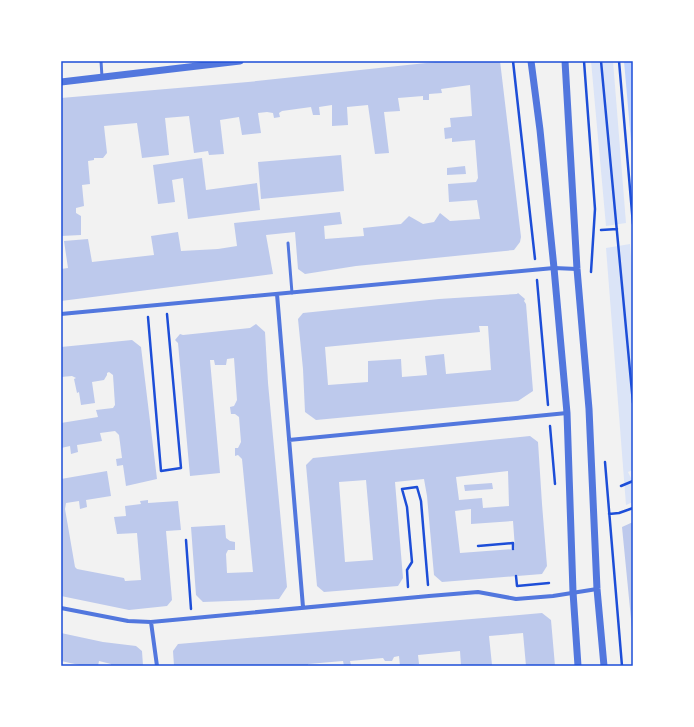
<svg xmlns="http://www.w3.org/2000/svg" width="694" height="727" viewBox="0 0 694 727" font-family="'Alegreya Sans',sans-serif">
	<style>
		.green { fill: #dbe4f7 }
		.water { fill: #bfd3fe }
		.building { fill: #bdc9ec; fill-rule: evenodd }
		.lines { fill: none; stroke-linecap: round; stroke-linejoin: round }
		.path { stroke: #1d4ed8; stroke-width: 2.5 }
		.service { stroke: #5277de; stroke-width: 3 }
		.minor { stroke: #5277de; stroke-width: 4 }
		.tertiary { stroke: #5277de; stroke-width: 7 }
		.neatline { fill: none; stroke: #1d4ed8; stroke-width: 1.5 }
	</style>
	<rect width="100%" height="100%" fill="#f2f2f2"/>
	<path class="green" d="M591 61H613L626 223 606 226Z
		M630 244 633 282V470L628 472 633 482V502L626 505 606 248Z"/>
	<path class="water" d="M624 61H633V164Z"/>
	<path class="building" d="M445 61H500L521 237 520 242 514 250 356 266 305 274 298 269 295 232 266 235 273 274 61 301V269L68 268 64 241 88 239 92 262 154 255 151 236 178 232 181 251 218 249 237 246 234 223 340 212 342 224 324 226 325 239 364 236 363 228 401 224 409 216 423 224 434 222 440 213 450 221 480 219 477 200 449 202 448 184 476 182 478 178 475 140 452 142V138L445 139 444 128 451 127 450 118 472 116 470 85 441 89 442 93 429 94V100H423V96L398 98 400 111 384 112 389 153 375 154 368 105 347 107 348 125 332 126V105L319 107 320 115H313L311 107 282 111 279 113 280 117 274 118 273 113 267 112 258 113 261 133 242 135 239 117 220 120 224 154 209 155 208 151 194 153 189 116 165 118 169 155 142 158 137 123 104 126 107 153 103 158H94V160L88 161 90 184 82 185 84 206 76 208V213L81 216V235L61 236V98L248 82Z
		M341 155 344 191 261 199 258 162Z
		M202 158 206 190 257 183 260 210 188 219 183 178 172 180 175 202 158 204 153 165Z
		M465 166 466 174 447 175V168Z
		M518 293 525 299 524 301 526 304 533 391 518 401 316 420 305 412 303 369 298 319 303 313 439 299 517 294ZM479 326H488L491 370 446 374 444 354 425 356 427 375 402 377 401 359 368 361V382L328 385 325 347 480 332Z
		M256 324 265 332 268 383 287 587 279 599 203 602 196 595 191 527 225 525 226 538 230 541 235 542V550H228L226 554 227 573 253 572 242 459 238 455 235 456V448H238L241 442 239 417 235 414H231L230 407 234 406 237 400 234 358 227 359 226 365H215L214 360H210L220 473 190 476 178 343 175 340 180 334 183 335 250 328Z
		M132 340 141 347 157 479 126 486 123 465 117 466 116 459 122 458 119 435 115 431 100 433 102 441 77 445 78 452 71 454 70 446 61 448V423L98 417 96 410 113 408 115 405 113 375 109 372 107 373V375L104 380 92 382 95 403 81 405 79 392 77 393 74 379 76 378 72 376 61 377V347Z
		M530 436 538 442 542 504 547 566 542 574 442 582 434 575 427 496 424 479 395 482 403 578 398 586 324 592 317 586 306 465 313 458ZM508 471 509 506 483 508 482 498 459 500 456 477ZM366 480 373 560 345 562 339 482ZM471 509V524L513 521 515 549 460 553 455 511Z
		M107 471 111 496 86 500 87 507 80 509 79 501 66 503 65 509 75 567 77 569 124 578 125 581 141 580 137 533 117 534 114 517 126 516 125 506 141 504 140 501 148 500V503L178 501 181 530 166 531 172 600 167 606 129 610 61 596V479Z
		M492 483 493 489 465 491 464 485Z
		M633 522V629H632L622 527Z
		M542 613 551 620 555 666H526L523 633 489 636 492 665 491 666H461L460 651 418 655 419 664 400 666 399 656 394 657 392 661H385L383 658 350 661 351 665 344 666 343 661 308 664V666H301V665L294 666H174L173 651 178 644Z
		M61 633 103 642 136 646 142 651 143 666H111V664L99 661 98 666H84L61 661Z"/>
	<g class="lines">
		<path class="path" d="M513 61 535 259
			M584 61 595 209 591 272
			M601 61 633 403
			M619 61 633 224
			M601 230 617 229
			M537 280 548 405
			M148 317 161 471 181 468 167 314
			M550 426 555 484
			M605 462 622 666
			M621 486 633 481
			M609 514 619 513 633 508
			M186 540 191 609
			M478 546 513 543V549
			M516 576 517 586
			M517 586 549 583
			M408 587 407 570 412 562 407 507 402 489 417 487 421 501 428 585"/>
		<path class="service" d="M101 61 102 77
			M288 243 292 293"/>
		<path class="minor" d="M277 294 303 607
			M61 314 554 268 577 269
			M289 440 567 413
			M61 608 128 621 151 622 429 596 478 592 516 599 553 596 597 589
			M151 622 157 666"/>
		<path class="tertiary" d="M531 61 540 130 554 268 567 413 573 592 578 666
			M565 61 577 269 589 409 597 589 604 666
			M61 82 240 61"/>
	</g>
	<rect width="694" height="727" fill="none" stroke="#ffffff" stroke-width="124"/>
	<rect x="62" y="62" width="570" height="603" class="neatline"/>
</svg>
